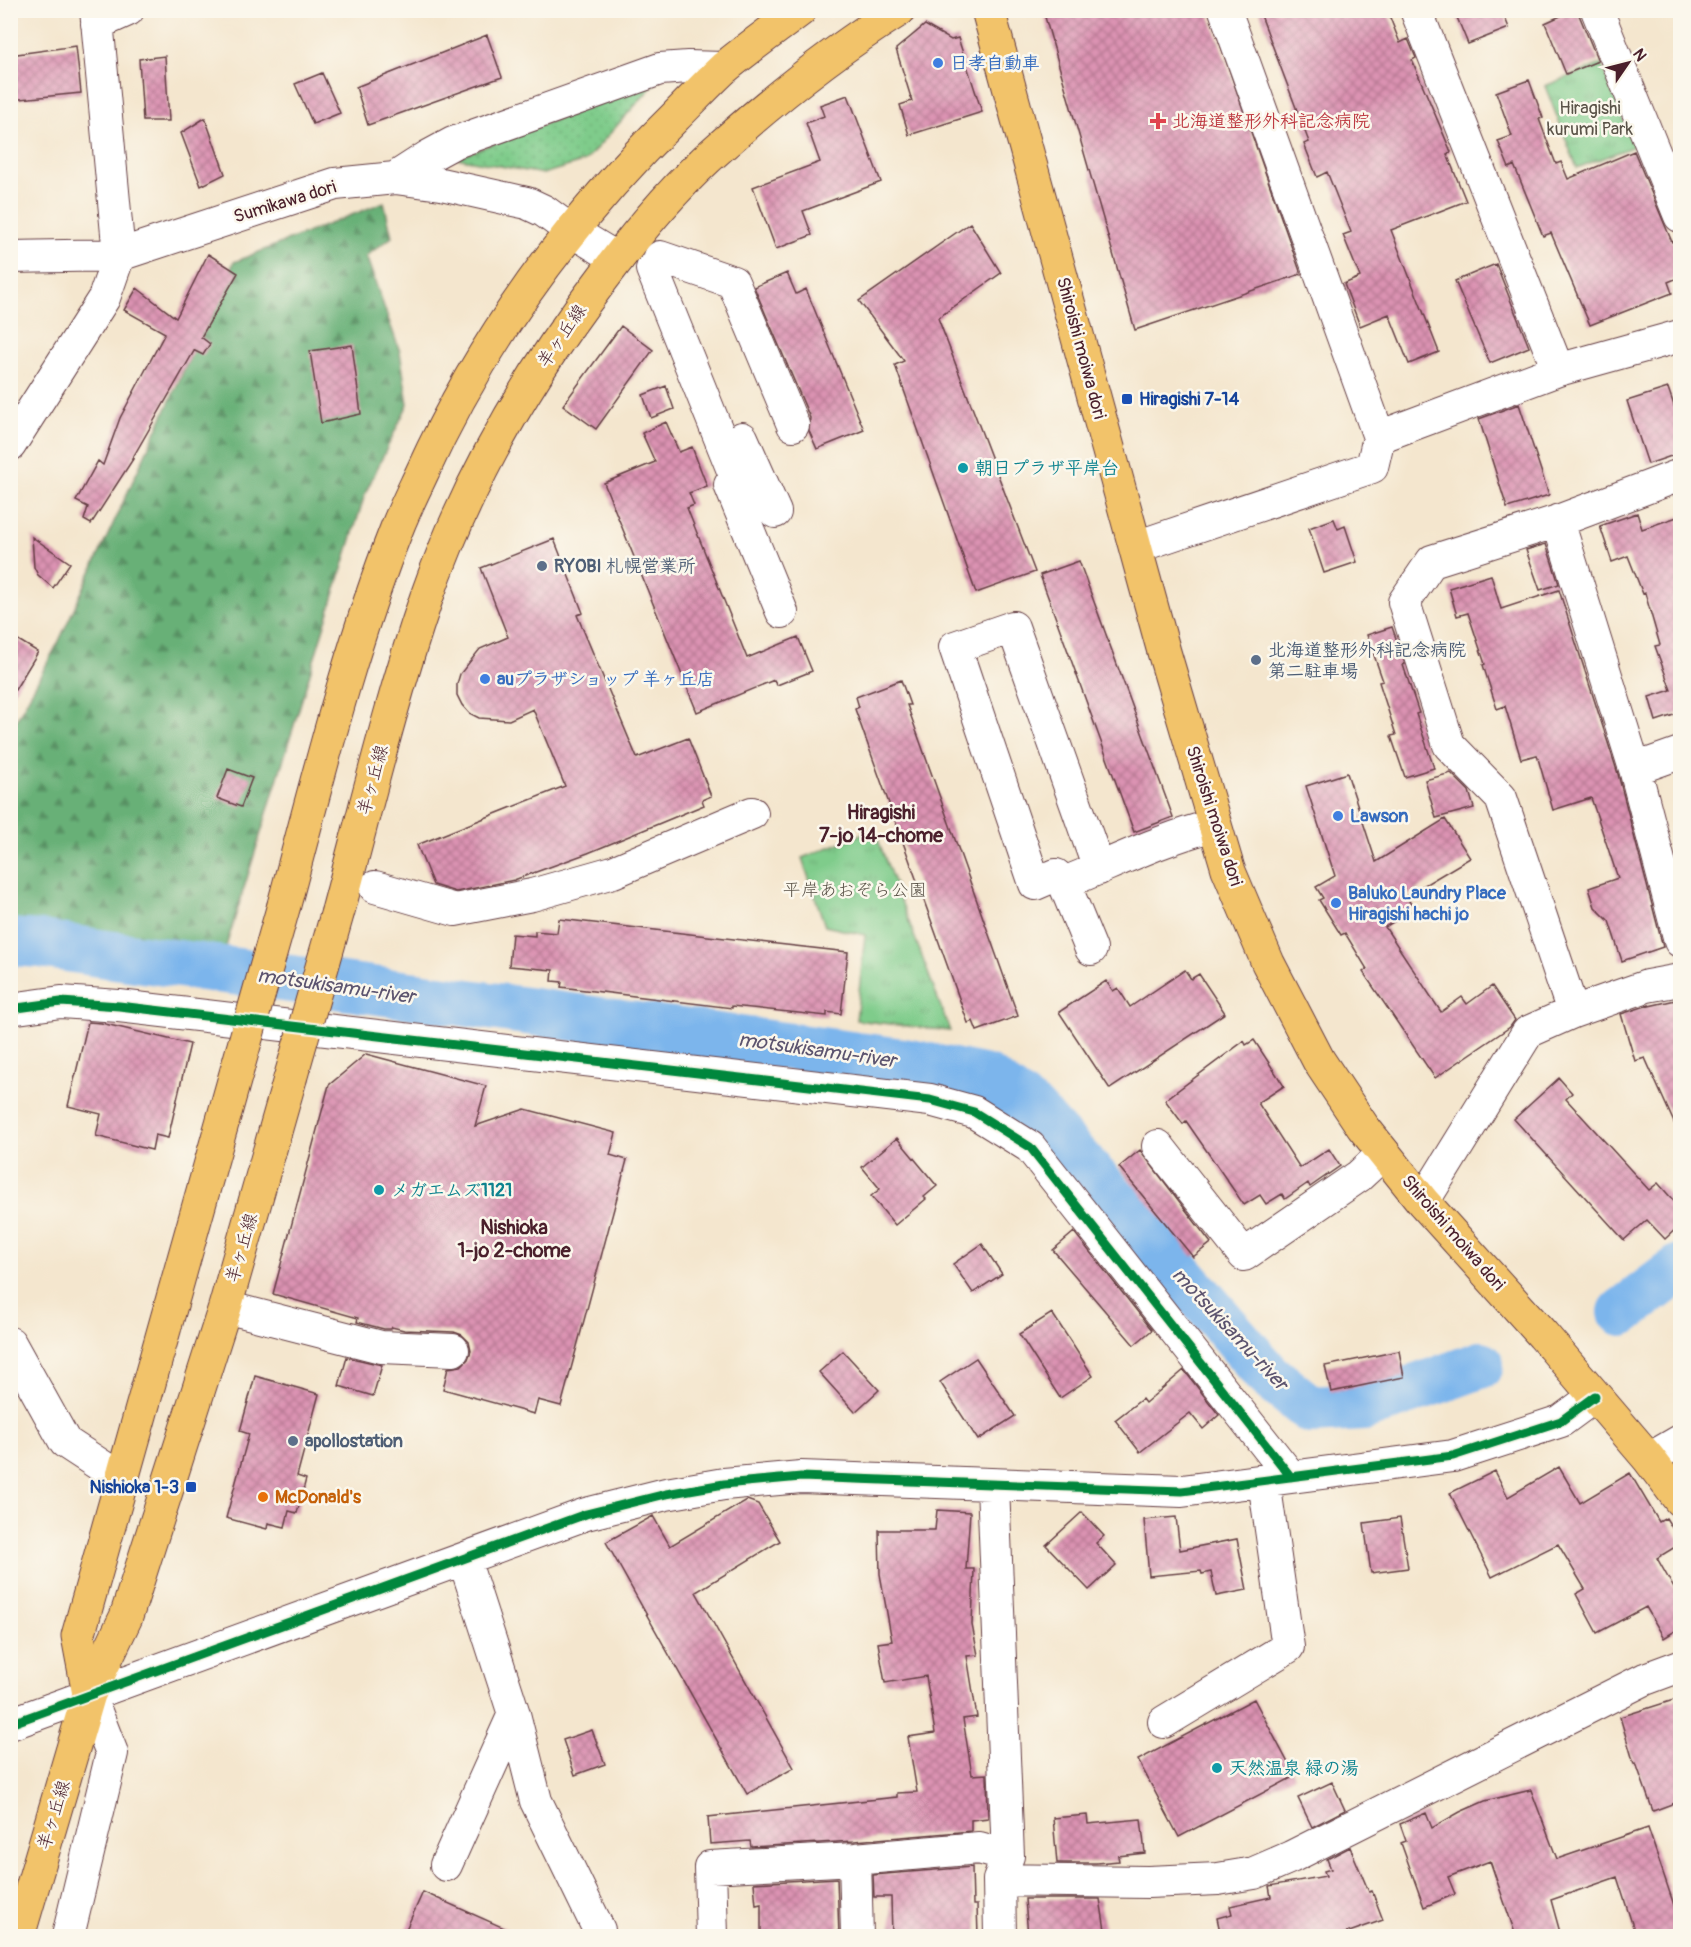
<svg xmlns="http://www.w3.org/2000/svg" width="1691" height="1947" viewBox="0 0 1691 1947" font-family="Pangolin,'Klee One',sans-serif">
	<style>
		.grass { fill: url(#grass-dots); stroke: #64765b; stroke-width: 1.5 }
		.forest { fill: url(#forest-firs); stroke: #586851; stroke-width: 1.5 }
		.park { fill: url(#park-tufts); stroke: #64765b; stroke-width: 1.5 }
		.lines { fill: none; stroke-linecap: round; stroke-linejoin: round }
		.river { stroke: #7cb5ec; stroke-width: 48 }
		.building { fill: url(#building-cross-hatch) }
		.minor-casing { stroke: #643d43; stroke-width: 34 }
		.major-casing { stroke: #643d43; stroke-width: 35 }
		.minor { stroke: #fff; stroke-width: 32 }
		.major { stroke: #f2c36a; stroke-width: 33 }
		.major-bridge-casing { stroke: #643d43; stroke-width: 35; stroke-linecap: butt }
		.major-bridge { stroke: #f2c36a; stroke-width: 33 }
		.cycleway-casing { stroke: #fbf7ec; stroke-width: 13 }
		.cycleway { stroke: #00873e; stroke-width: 9 }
		.shop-dot { fill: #3f7fe0; stroke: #fbf7ec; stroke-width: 2 }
		.health-dot { fill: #e0444e; stroke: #fbf7ec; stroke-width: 2 }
		.transit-dot { fill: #1a4fb4; stroke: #fbf7ec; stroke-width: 2 }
		.culture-dot { fill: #0f9aa8; stroke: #fbf7ec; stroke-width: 2 }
		.service-dot { fill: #5c6f8a; stroke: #fbf7ec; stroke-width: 2 }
		.food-dot { fill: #e8710a; stroke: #fbf7ec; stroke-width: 2 }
		.labels { text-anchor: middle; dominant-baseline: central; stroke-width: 5; stroke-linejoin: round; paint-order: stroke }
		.shop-label { font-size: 18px; font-weight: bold; fill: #366cbe; stroke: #fbf7ec; text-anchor: start }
		.park-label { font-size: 18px; fill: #5a5348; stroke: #fbf7ec }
		.health-label { font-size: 18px; font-weight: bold; fill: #be3a42; stroke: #fbf7ec; text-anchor: start }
		.street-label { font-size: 18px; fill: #4a1f2b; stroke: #fbf7ec }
		.transit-label { font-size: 18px; font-weight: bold; fill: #164399; stroke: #fbf7ec; text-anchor: start }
		.culture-label { font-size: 18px; font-weight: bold; fill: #0d838f; stroke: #fbf7ec; text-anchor: start }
		.service-label { font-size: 18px; font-weight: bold; fill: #4e5e75; stroke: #fbf7ec; text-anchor: start }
		.food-label { font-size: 18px; font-weight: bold; fill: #c56008; stroke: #fbf7ec; text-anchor: start }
		.neighbourhood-label { font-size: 20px; font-weight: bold; fill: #4a1f2b; stroke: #fbf7ec }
		.water-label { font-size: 20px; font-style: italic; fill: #5c546f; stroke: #fbf7ec }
	</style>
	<defs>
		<pattern id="grass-dots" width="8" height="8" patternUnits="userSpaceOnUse" patternTransform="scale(1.5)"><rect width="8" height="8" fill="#7fcc8b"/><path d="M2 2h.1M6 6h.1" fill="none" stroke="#6faf78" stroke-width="1.8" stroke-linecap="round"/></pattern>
		<pattern id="forest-firs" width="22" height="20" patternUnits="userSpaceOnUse" patternTransform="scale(1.5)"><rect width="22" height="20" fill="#67b077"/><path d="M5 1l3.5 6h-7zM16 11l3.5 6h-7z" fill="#578f62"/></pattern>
		<pattern id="park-tufts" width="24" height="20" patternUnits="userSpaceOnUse" patternTransform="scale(1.5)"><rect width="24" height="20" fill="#7fcc8b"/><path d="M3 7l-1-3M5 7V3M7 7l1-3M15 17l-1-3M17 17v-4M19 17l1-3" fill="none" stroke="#6faf78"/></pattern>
		<pattern id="building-cross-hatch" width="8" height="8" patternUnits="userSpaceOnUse" patternTransform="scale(1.5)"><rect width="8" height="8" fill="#db93b2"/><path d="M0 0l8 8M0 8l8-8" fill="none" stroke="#b47791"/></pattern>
	</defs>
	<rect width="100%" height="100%" fill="#fbf7ec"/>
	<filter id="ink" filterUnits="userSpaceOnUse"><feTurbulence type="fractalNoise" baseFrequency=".0167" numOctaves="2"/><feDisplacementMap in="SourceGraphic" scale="12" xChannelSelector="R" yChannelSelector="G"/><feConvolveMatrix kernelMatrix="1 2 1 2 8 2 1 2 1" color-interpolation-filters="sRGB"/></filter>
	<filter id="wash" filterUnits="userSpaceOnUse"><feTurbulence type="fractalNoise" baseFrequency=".008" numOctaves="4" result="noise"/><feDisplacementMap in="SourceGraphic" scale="24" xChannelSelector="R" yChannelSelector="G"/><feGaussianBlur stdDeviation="1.35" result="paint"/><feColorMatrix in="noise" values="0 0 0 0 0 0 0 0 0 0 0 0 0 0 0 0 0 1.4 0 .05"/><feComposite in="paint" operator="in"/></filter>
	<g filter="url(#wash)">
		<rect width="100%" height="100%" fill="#f4e6ce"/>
		<path class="grass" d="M658 80 585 161 543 174 456 158Z"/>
		<path class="forest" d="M384 202 392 237 366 256 400 352 408 404 365 494 225 950 11 920V730L59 641 234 262Z"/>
		<path class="park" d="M1601 64 1634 146 1577 168 1545 86Z
			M874 829 950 1031 856 1020 865 935 825 926 802 858Z"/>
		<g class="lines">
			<path class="river" d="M10 942 41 944 99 953 910 1063 987 1079 1034 1112 1135 1222 1269 1376 1311 1410 1364 1407 1480 1365
				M1622 1312 1680 1268"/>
		</g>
		<g id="blocks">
			<path class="building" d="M1043 10H1208L1301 274 1135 330Z
				M1259 10H1387L1400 43 1408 39 1416 58 1412 60 1451 152 1447 154 1466 201 1391 230 1439 352 1409 364 1389 314 1360 326 1344 284 1360 277 1343 235 1351 232 1327 172 1317 177 1304 144 1309 142Z
				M1454 10H1502L1509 28 1468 44Z
				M1574 10H1577L1598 61 1566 74 1545 23Z
				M925 25 951 40 958 38 982 112 909 135 900 105 912 101 896 49Z
				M487 35 502 77 368 125 356 87Z
				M76 46 81 93 10 100V55Z
				M165 56 169 121H143L139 59Z
				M322 73 340 113 313 124 295 84Z
				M1529 80 1543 118 1539 119 1556 164 1561 162 1568 179 1634 151 1672 242 1680 239V277L1668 282 1672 293 1590 325 1551 233 1543 236 1514 165 1509 168 1498 141 1512 136 1496 92Z
				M848 95 881 182 803 211 812 235 776 249 753 187 820 162 806 123 824 116 820 105Z
				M205 118 225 174 201 186 181 133Z
				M970 223 1001 273 938 318 1035 572 976 593 895 365 904 361 859 301Z
				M208 254 238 273 201 337 210 344 203 355 193 350 194 351 132 459H133L91 524 84 520 88 507 76 501 98 461 103 465 120 418 165 333 124 310 137 288 176 318Z
				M1496 264 1529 347 1490 363 1455 281Z
				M787 273 796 294 806 289 864 430 817 449 809 431 810 418 754 287Z
				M621 326 653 350 596 429 563 405Z
				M352 345 361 414 321 423 310 351Z
				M666 386 674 409 651 418 643 395Z
				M1668 388 1680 423V453L1648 464 1627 401Z
				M1519 404 1549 495 1507 508 1479 419Z
				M666 422 679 452 692 447 707 486 689 493 694 505 687 508 747 658 798 637 812 671 777 685 774 680 697 712 604 483 655 462 642 433Z
				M1637 513 1642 529 1680 516V713L1656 721 1649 697 1671 690 1655 646 1660 645 1645 593 1643 594 1628 556 1612 562 1600 526Z
				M1334 519 1338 529 1345 526 1357 562 1324 573 1309 528Z
				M32 537 70 563 53 588 38 575 34 567Z
				M554 539 583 613 577 615 637 758 688 738 711 796 702 800 704 805 588 853 514 880 456 892 433 885 417 845 565 786 533 709 509 720 479 718 469 713 462 705 457 695V684L460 674 480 649 508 637 481 568Z
				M1546 544 1559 584 1540 590 1526 550Z
				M1079 561 1173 817 1134 832 1040 575Z
				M1491 575 1501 609 1559 590 1618 774 1663 947 1622 961 1609 921 1595 907 1589 888 1618 878 1591 798 1553 810 1537 755 1521 759 1505 706 1497 709 1483 665 1485 664 1468 613 1457 616 1449 588Z
				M1392 627 1405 664 1403 665 1419 713 1416 714 1434 768 1405 777 1391 736 1396 735 1379 682 1383 681 1367 635Z
				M10 635 38 652 10 698Z
				M901 680 910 705H907L1018 1016 977 1031 973 1021 968 1023 855 709 859 707 856 697Z
				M228 769 252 778 241 807 217 798Z
				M1347 773 1376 862 1445 819 1470 858 1406 896 1414 909 1385 927 1441 1012 1462 997 1467 1004 1492 986 1515 1020 1510 1027 1435 1078 1363 972 1367 969 1345 933 1341 935 1319 900 1323 898 1316 887 1335 876 1306 786Z
				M1451 773 1469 791 1474 808 1436 818 1425 780Z
				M559 919 848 952 841 1014 827 1012V1016L732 1006V1008L561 987 562 982 552 981 553 970 509 966 512 934 535 936V931L557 933Z
				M1185 970 1191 979 1199 974 1225 1013 1110 1089 1059 1012 1106 981 1113 991 1118 988 1130 1007Z
				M1680 999V1136L1645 1058 1635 1061 1621 1014 1649 1005V1006Z
				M88 1022 101 1023 190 1044 168 1138 155 1135 152 1150 96 1136 101 1114 68 1106Z
				M1254 1040 1284 1086 1258 1103 1300 1168 1329 1149 1340 1166 1310 1187 1308 1183 1285 1199 1282 1194 1266 1204 1260 1195 1244 1205 1186 1121 1183 1124 1165 1100 1244 1041 1246 1045Z
				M366 1054 486 1086 475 1126 525 1109 616 1133 610 1155 627 1160 561 1406 538 1400 534 1414 443 1389 448 1368 461 1366 468 1359 471 1351 469 1342 462 1335 454 1332 404 1330 392 1327 391 1329H384L357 1322 358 1318 273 1294 329 1085Z
				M1559 1078 1572 1093 1566 1099 1649 1190 1658 1183 1680 1208V1225L1665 1239 1647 1220 1624 1240 1514 1119Z
				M897 1138 937 1186 924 1197 926 1199 895 1225 871 1196 880 1189 862 1167Z
				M1140 1150 1211 1243 1193 1257 1119 1167Z
				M1074 1232 1152 1330 1134 1345 1053 1250Z
				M982 1244 1002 1274 973 1293 953 1264Z
				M1052 1313 1093 1376 1060 1398 1019 1334Z
				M843 1351 879 1390 855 1412 819 1372Z
				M1399 1351 1404 1377 1331 1392 1325 1366Z
				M347 1357 382 1365 373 1396 339 1386Z
				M976 1358 1015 1416 978 1440 940 1382Z
				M1184 1370 1219 1415 1203 1429 1190 1413 1140 1452 1115 1420 1142 1399 1145 1403Z
				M255 1376 319 1394 297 1476 306 1479 297 1513 289 1511 285 1527 268 1523 267 1529 226 1518 249 1434 240 1431Z
				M1559 1467 1580 1503 1630 1473 1659 1522 1666 1518 1680 1540V1544L1657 1558 1680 1599V1628L1664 1638 1646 1607 1597 1633 1576 1594 1585 1589 1558 1544 1492 1577 1450 1493 1495 1471 1508 1497Z
				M747 1500 758 1504 780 1541 696 1592 794 1768 747 1794 606 1542 653 1516 670 1546Z
				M937 1510 970 1512 966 1569H974L972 1625 978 1655 967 1656 977 1717 963 1719 972 1775 987 1774 988 1818 971 1820V1831L854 1841 751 1847 750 1841 710 1844 708 1817 897 1797V1793L917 1792 908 1737 935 1733 926 1676 885 1683 878 1643 892 1641 880 1574 879 1530H935Z
				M1082 1512 1104 1536 1096 1543 1116 1565 1089 1590 1046 1545Z
				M1176 1517 1180 1550 1237 1539 1247 1590 1216 1596 1211 1572 1202 1574 1201 1571 1149 1576 1144 1520Z
				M1400 1518 1408 1568 1371 1573 1364 1523Z
				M1680 1698V1801L1653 1811 1636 1763 1634 1764 1620 1717Z
				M1254 1699 1295 1776 1179 1837 1138 1760Z
				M592 1730 605 1764 575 1775 563 1740Z
				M1332 1782 1345 1810 1312 1827 1298 1798Z
				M1531 1790 1557 1859 1648 1828 1680 1923V1936H1636L1617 1877 1551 1900 1561 1936H1516L1490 1861 1448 1877 1455 1894 1424 1907 1401 1843 1406 1841 1400 1824 1426 1813 1432 1828 1460 1812 1485 1801Z
				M1087 1815 1088 1824 1141 1819 1145 1853 1118 1856 1119 1861 1096 1863H1057L1053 1818Z
				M1350 1847 1369 1892 1372 1891 1383 1920 1338 1936H1221L1217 1918 1232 1914 1230 1906 1271 1897 1269 1886 1326 1876 1324 1871 1331 1869 1327 1859Z
				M972 1867 973 1905H977L978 1936H892L891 1897H874L873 1875Z
				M837 1878 839 1936H761V1904L756 1905 754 1883Z
				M423 1892 522 1936H403Z
				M1025 1899H1100L1106 1936H1028Z"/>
		</g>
	</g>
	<g filter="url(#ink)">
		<use href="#blocks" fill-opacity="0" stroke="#643d43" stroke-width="1.5"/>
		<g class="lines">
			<defs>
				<path id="minor" d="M1225 10 1379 437
					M1416 10 1558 370
					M1597 10 1680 216
					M97 24 128 10
					M395 178 429 156 453 143 660 69 688 67 724 68
					M10 257 119 255 335 184 395 178 441 184 527 203 544 211 570 230 618 259
					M660 257 733 282 793 425
					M652 269 738 483 730 485 782 612
					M742 438 775 512
					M10 445 104 298 119 255 96 10
					M1558 521 1635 769 1680 941
					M1136 547 1372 467 1379 437 1558 370 1680 336
					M1635 769 1680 753
					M1099 869 1013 627 955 647 1035 884 1056 875 1064 883C1114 863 1163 838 1215 825
					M1064 883 1091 949
					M375 887 455 910 532 895 613 872 752 813
					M10 1009 61 1002 119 1006 930 1100 974 1112 1030 1147 1291 1477
					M1573 1012 1501 798 1449 745 1404 602 1432 561 1558 521 1680 475
					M1158 1146 1244 1255 1359 1176 1384 1153
					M1423 1202 1528 1032 1573 1012 1647 986 1680 980
					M225 1307 381 1347 453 1350
					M10 1343 65 1442 123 1480
					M1649 1459 1680 1441
					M993 1486 1008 1856 999 1880 1000 1936
					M464 1559 514 1714 536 1801 599 1930V1936
					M1164 1722 1288 1647 1264 1481
					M10 1724 586 1514 666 1494 724 1484 801 1477 1182 1491 1453 1456 1561 1421 1595 1396
					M855 1859 857 1936
					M446 1865 514 1714
					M999 1880 1148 1882 1218 1879 1254 1873 1291 1857 1645 1679 1680 1666
					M68 1936 112 1753 89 1694
					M712 1936 710 1867 855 1859 979 1848 1008 1856"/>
				<path id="major" d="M988 10 1164 652 1228 869 1268 963 1319 1061 1363 1127 1423 1202 1543 1335 1649 1459 1680 1500
					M284 905C318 778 349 650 397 528 404 510 413 492 421 475 482 340 569 221 675 117 691 101 707 84 724 68 748 48 775 29 800 10
					M338 911C366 807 391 701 426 599 467 482 528 376 603 278 638 231 676 185 720 147 776 97 835 50 899 10
					M89 1694 78 1636 237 1070
					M18 1936 89 1694 126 1617 225 1307 290 1079"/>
			</defs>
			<use href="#minor" class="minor-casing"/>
			<use href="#major" class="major-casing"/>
			<use href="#minor" class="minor"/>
			<use href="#major" class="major"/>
			<defs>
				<path id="major-bridge" d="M237 1070 284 905
					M290 1079 338 911"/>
			</defs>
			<use href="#major-bridge" class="major-bridge-casing"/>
			<use href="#major-bridge" class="major-bridge"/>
			<defs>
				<path id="cycleway" d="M10 1009 61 1002 119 1006 930 1100 974 1112 1030 1147 1291 1477
					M10 1724 586 1514 666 1494 724 1484 801 1477 1182 1491 1453 1456 1561 1421 1595 1396"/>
			</defs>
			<use href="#cycleway" class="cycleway-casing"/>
			<use href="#cycleway" class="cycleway"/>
		</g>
	</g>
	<g class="shop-dot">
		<circle cx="938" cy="63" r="6"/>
		<circle cx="485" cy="679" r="6"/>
		<circle cx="1338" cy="816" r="6"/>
		<circle cx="1336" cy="903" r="6"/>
	</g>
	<path class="health-dot" d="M1155 112h6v6h6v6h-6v6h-6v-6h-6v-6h6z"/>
	<g class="transit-dot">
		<rect x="1121" y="393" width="12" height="12" rx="3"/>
		<rect x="185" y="1481" width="12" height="12" rx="3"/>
	</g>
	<g class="culture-dot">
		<circle cx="963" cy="468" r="6"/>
		<circle cx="379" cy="1190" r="6"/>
		<circle cx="1217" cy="1768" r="6"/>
	</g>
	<g class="service-dot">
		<circle cx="542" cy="566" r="6"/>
		<circle cx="1256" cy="660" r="6"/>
		<circle cx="293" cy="1441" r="6"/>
	</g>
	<circle class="food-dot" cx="263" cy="1497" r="6"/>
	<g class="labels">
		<g class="shop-label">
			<text x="950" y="63">日孝自動車</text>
			<text x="497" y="679">auプラザショップ 羊ヶ丘店</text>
			<text x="1350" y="816">Lawson</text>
			<text x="1348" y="893">Baluko Laundry Place<tspan x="1348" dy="21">Hiragishi hachi jo</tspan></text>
		</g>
		<g class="park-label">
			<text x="1590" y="108">Hiragishi<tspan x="1590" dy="21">kurumi Park</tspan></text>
			<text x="855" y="890">平岸あおぞら公園</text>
		</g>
		<g class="health-label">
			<text x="1172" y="121">北海道整形外科記念病院</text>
		</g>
		<g class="street-label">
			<text transform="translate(285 202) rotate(-17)">Sumikawa dori</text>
			<text transform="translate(562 336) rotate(-56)">羊ヶ丘線</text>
			<text transform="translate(1081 348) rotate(75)">Shiroishi moiwa dori</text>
			<text transform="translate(373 780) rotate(-75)">羊ヶ丘線</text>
			<text transform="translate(1214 816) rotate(72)">Shiroishi moiwa dori</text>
			<text transform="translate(1453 1233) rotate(49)">Shiroishi moiwa dori</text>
			<text transform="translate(242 1248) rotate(-74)">羊ヶ丘線</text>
			<text transform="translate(54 1815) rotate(-73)">羊ヶ丘線</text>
		</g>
		<g class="transit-label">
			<text x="1139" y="399">Hiragishi 7-14</text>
			<text x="179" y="1487" text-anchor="end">Nishioka 1-3</text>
		</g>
		<g class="culture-label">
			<text x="975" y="468">朝日プラザ平岸台</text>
			<text x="391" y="1190">メガエムズ1121</text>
			<text x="1229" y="1768">天然温泉 緑の湯</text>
		</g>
		<g class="service-label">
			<text x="554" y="566">RYOBI 札幌営業所</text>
			<text x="1268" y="650">北海道整形外科記念病院<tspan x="1268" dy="21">第二駐車場</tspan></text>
			<text x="305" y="1441">apollostation</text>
		</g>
		<g class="food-label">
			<text x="275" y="1497">McDonald's</text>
		</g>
		<g class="neighbourhood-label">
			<text x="881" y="812">Hiragishi<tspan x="881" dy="23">7-jo 14-chome</tspan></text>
			<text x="514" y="1227">Nishioka<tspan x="514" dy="23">1-jo 2-chome</tspan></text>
		</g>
		<g class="water-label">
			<text transform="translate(336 986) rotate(8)">motsukisamu-river</text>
			<text transform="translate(817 1050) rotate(8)">motsukisamu-river</text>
			<text transform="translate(1230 1329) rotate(47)">motsukisamu-river</text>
		</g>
	</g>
	<rect width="1691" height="1947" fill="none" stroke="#fbf7ec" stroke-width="36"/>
	<g transform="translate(1628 63) rotate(55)" stroke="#fbf7ec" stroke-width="4.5" paint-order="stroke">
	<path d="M0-4.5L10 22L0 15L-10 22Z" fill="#4a1f2b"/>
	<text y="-9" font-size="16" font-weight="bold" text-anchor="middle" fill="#4a1f2b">N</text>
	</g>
</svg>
